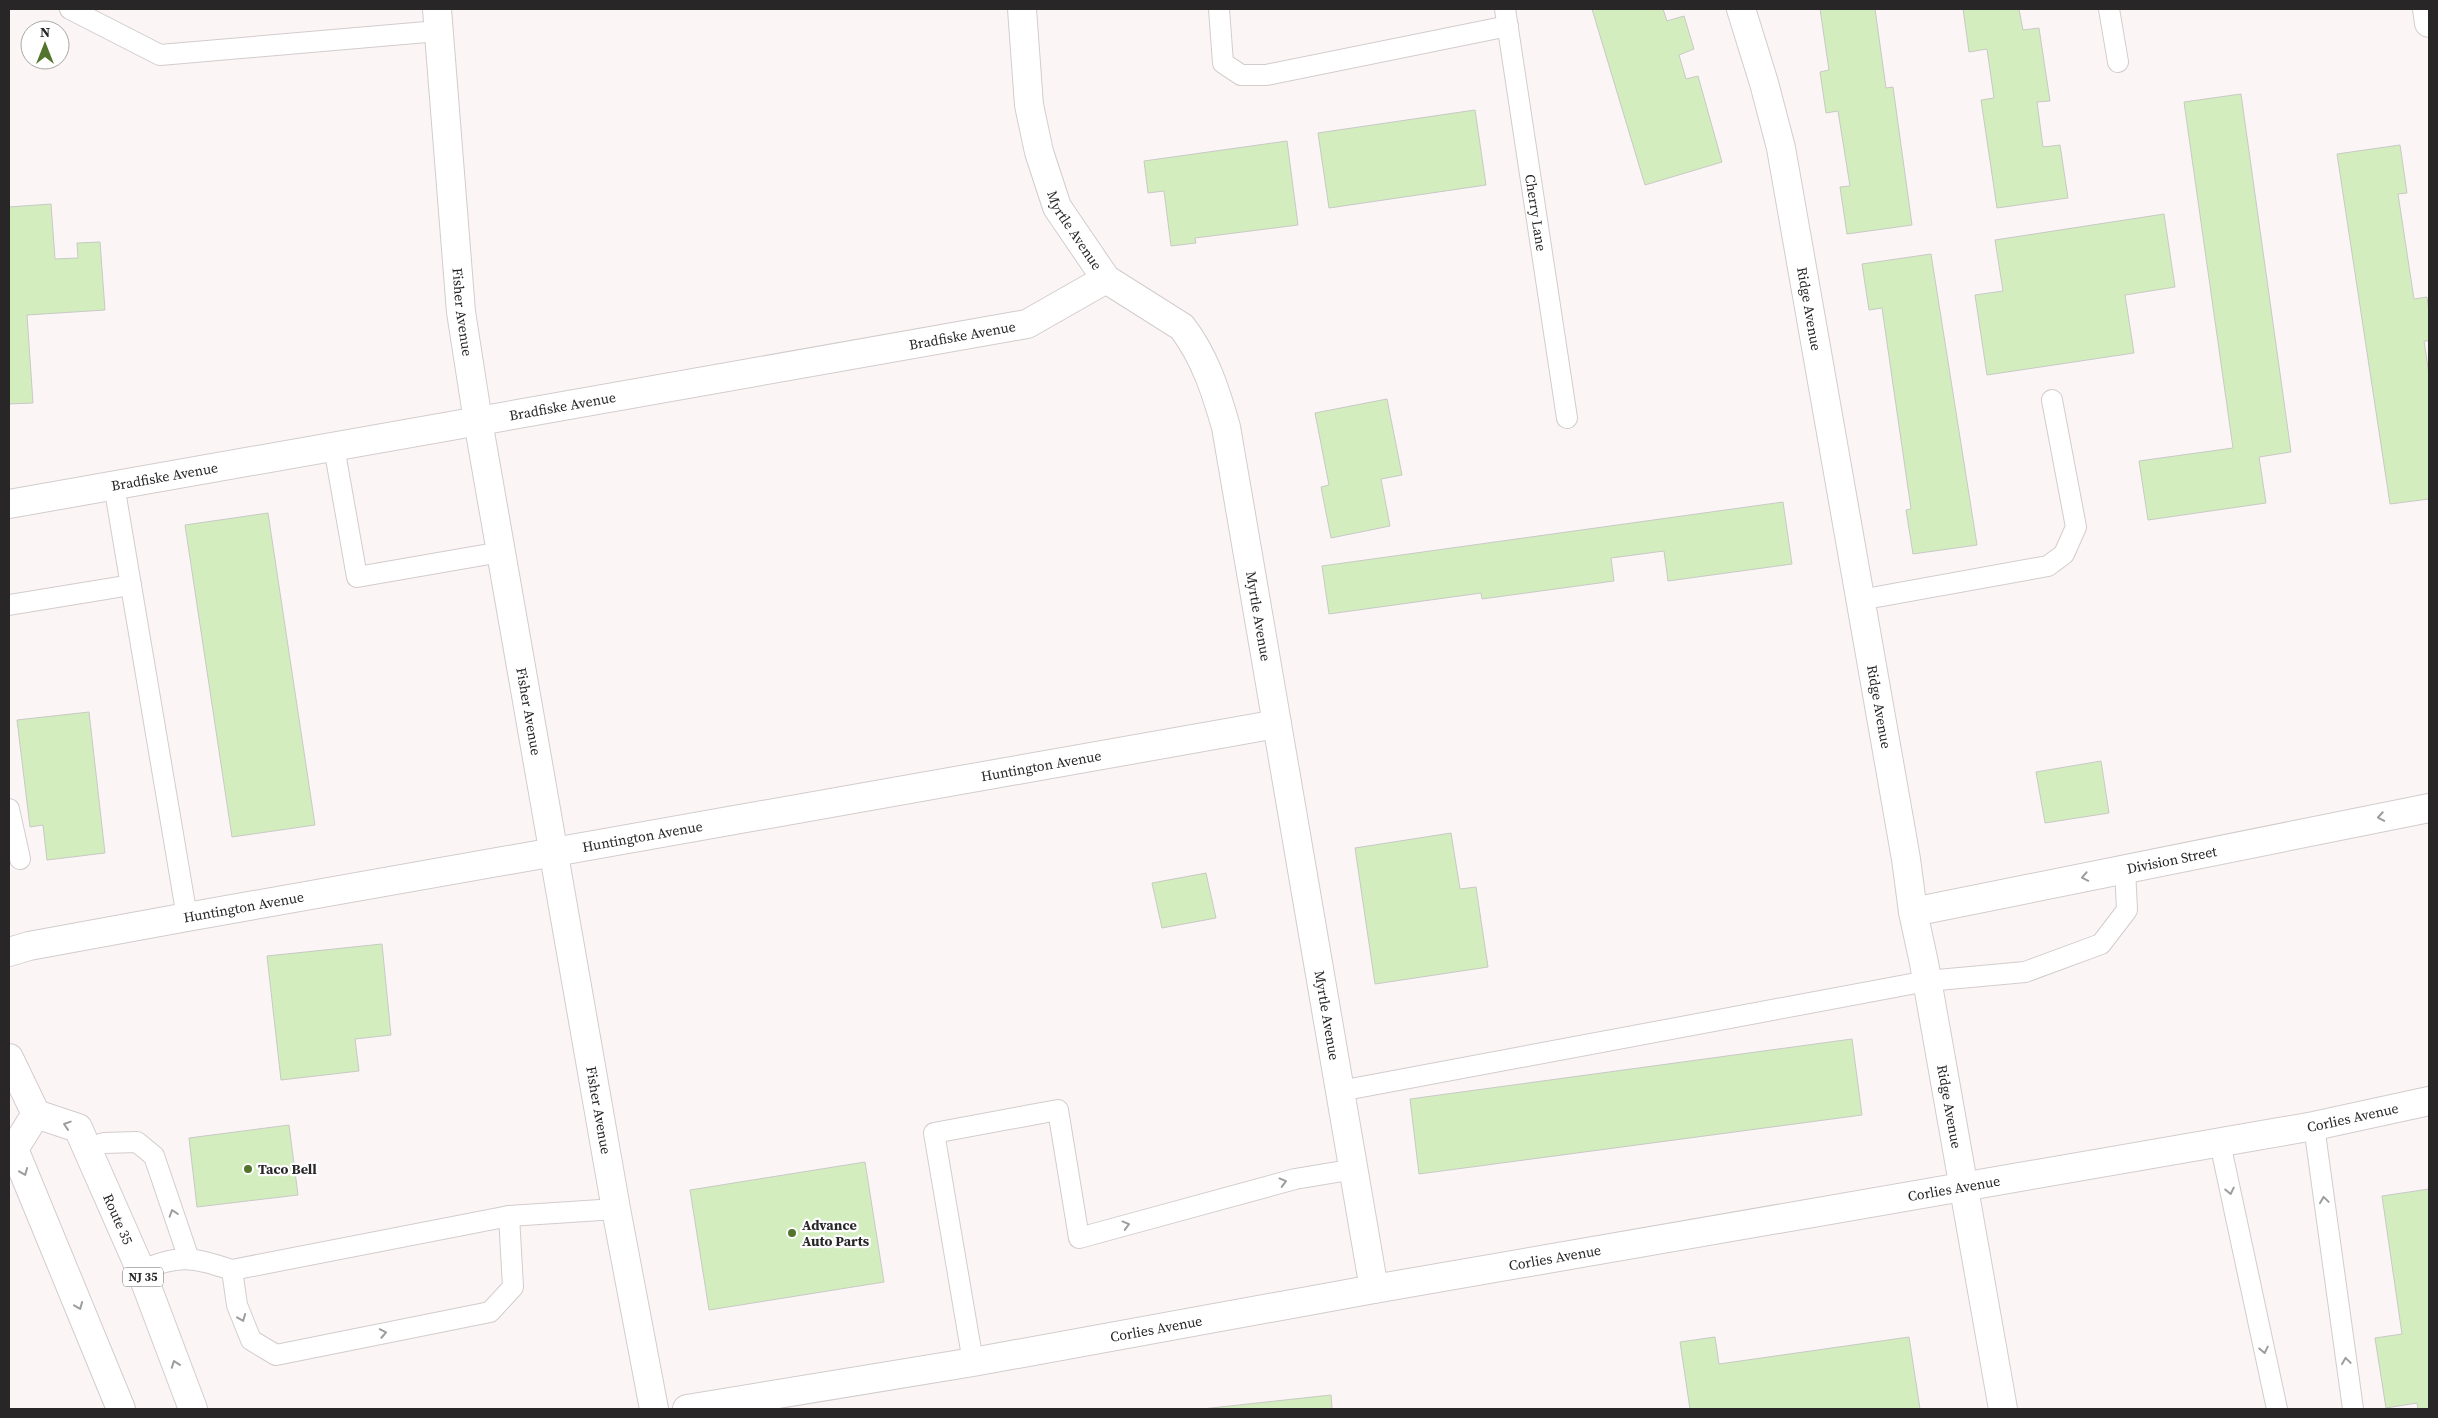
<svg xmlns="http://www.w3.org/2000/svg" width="2438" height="1418" viewBox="0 0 2438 1418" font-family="'Source Serif 4',serif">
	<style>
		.building { fill: #d4edbe; stroke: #c7cac5 }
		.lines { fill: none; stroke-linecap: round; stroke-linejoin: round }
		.lane-casing { stroke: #d3cccd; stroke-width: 22 }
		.street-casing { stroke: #d3cccd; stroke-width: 30 }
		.secondary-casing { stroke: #d3cccd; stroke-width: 30 }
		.primary-casing { stroke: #d3cccd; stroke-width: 30 }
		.lane { stroke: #fff; stroke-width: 20 }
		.street { stroke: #fff; stroke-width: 28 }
		.secondary { stroke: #fff; stroke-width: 28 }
		.primary { stroke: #fff; stroke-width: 28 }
		.oneway { stroke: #9e9d9d }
		.poi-dot { fill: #52742c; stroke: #fff; stroke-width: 2 }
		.labels { text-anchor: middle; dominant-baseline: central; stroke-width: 4.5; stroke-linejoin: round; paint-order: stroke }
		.shield { fill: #fff; stroke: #686767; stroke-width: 1 }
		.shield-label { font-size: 12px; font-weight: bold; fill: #282626 }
		.street-label { font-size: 14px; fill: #282626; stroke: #fff }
		.poi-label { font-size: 14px; font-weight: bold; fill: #282626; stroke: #fff; text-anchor: start }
	</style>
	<rect width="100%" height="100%" fill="#fcf5f6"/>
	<path class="building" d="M1592 9H1663L1667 21 1684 16 1694 49 1679 55 1686 79 1698 76 1722 162 1645 185Z
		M1820 9H1875L1886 88 1893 87 1912 225 1847 234 1840 187 1850 186 1838 111 1826 113 1820 72 1829 70Z
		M1963 9H2019L2023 30 2039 28 2050 101 2037 102 2043 147 2060 145 2068 198 1997 208 1981 100 1994 98 1987 49 1969 52Z
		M2241 94 2291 452 2259 457 2266 503 2148 520 2139 461 2233 448 2184 102Z
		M1475 110 1486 185 1329 208 1318 133Z
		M1287 141 1298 225 1195 238 1196 243 1171 246 1164 191 1148 193 1144 161Z
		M2400 145 2407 193 2398 194 2414 299 2427 297 2429 313V341H2424L2429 374V499L2390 504 2337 154Z
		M51 204 55 259 78 258 77 243 100 242 105 310 27 315 33 403 9 404V207Z
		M2164 214 2175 287 2125 295 2134 353 1987 375 1975 295 2003 291 1995 240Z
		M1931 254 1977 545 1913 554 1906 510 1911 509 1882 308 1869 310 1862 264Z
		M1387 399 1402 475 1381 479 1390 526 1331 538 1321 487 1329 485 1315 413Z
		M1783 502 1792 564 1668 581 1664 551 1611 558 1614 581 1482 599 1481 593 1329 614 1322 566Z
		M268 513 315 825 232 837 185 525Z
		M89 712 105 853 47 860 43 825 30 827 17 720Z
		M2101 761 2109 813 2045 823 2036 772Z
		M1451 833 1460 889 1476 887 1488 967 1375 984 1355 848Z
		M1206 873 1216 918 1162 928 1152 883Z
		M382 944 391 1035 355 1039 359 1071 281 1080 267 956Z
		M1852 1039 1862 1115 1419 1174 1410 1099Z
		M289 1125 298 1195 197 1207 189 1138Z
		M865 1162 884 1282 709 1310 690 1190Z
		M2429 1189V1409H2418L2417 1403 2386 1408 2375 1338 2402 1334 2382 1196Z
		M1715 1337 1719 1364 1909 1337 1920 1409H1690L1680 1342Z
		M1331 1395 1332 1409H1202Z"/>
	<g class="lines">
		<defs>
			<g id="lane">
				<path d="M70 9 160 55 438 31"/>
				<path d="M1219 9 1223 63 1241 75H1266L1508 26"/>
				<path id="s1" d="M1505 9 1567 418"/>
				<path d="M2109 9 2118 62"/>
				<path d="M334 447 357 577 501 552"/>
				<path d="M114 485 187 917"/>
				<path d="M1860 600 2048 566 2064 554 2076 527 2052 400"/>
				<path d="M9 605 131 585"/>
				<path d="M9 809 20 859"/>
				<path d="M1340 1091 1927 981 2025 972 2101 944 2127 910 2125 869"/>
				<path d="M2314 1126 2353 1409"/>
				<path d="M2220 1143 2277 1409"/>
				<path d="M87 1148 104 1143 137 1142 154 1156 189 1259"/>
				<path d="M232 1270 237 1305 251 1340 276 1355 490 1312 513 1287 509 1216"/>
				<path d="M141 1271C179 1253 194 1258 232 1270L509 1216 616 1209"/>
				<path d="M973 1362 934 1133 1058 1110 1079 1238 1295 1179 1355 1169"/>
			</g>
			<g id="street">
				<path id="s2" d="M437 9 461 312 478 421 616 1209 654 1409"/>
				<path id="s3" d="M1022 9 1029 105 1039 152 1057 207 1106 279 1182 327C1205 357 1216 392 1226 427L1374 1289"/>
				<path d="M2427 9 2429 23"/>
				<path id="s4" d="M9 504 1027 324 1106 279"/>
				<path id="s5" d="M1913 912 2429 808"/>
				<path id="s6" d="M9 952 29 946 187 917 1277 724"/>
			</g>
			<g id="secondary">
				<path id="s7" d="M1741 9 1764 83 1781 148 1906 859 1913 912 1924 963 2003 1409"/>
				<path id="s8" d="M687 1409 973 1362 1374 1289 2314 1126 2429 1101"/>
			</g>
			<g id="primary">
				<path id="s9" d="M9 1058 36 1114 78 1128 141 1271 193 1409"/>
				<path d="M36 1114 14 1149 121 1409"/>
			</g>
		</defs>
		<use href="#lane" class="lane-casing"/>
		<use href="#street" class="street-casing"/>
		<use href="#secondary" class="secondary-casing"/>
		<use href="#primary" class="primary-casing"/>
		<use href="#lane" class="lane"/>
		<use href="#street" class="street"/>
		<use href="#secondary" class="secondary"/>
		<use href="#primary" class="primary"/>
	</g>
	<defs><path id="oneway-chevron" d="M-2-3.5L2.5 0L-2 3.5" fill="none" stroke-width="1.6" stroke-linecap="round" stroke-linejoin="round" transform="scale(1.25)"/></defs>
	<g class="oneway">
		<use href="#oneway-chevron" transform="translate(2381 817) rotate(170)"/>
		<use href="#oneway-chevron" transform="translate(2085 877) rotate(169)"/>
		<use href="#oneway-chevron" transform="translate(67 1125) rotate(-162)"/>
		<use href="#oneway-chevron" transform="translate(24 1172) rotate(68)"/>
		<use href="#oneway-chevron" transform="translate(1283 1182) rotate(-15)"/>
		<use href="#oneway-chevron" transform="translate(2230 1191) rotate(78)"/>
		<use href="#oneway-chevron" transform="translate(2324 1200) rotate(-98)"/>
		<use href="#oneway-chevron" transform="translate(173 1213) rotate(-108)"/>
		<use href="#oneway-chevron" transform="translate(1126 1225) rotate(-15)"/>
		<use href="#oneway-chevron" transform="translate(79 1306) rotate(68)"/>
		<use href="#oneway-chevron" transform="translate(242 1318) rotate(68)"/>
		<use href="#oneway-chevron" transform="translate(383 1333) rotate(-11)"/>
		<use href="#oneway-chevron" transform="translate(2264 1350) rotate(78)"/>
		<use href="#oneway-chevron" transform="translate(2346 1361) rotate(-98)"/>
		<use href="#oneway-chevron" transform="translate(175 1364) rotate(-110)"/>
	</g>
	<g class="poi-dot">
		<circle cx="248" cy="1169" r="5"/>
		<circle cx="792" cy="1233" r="5"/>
	</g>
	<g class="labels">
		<rect class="shield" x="123" y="1267.5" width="40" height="19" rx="4"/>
		<g class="shield-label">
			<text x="143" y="1277">NJ 35</text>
		</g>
		<g class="street-label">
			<text stroke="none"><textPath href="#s1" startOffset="206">Cherry Lane</textPath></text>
			<text stroke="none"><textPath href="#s3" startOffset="231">Myrtle Avenue</textPath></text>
			<text stroke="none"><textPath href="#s7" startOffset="308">Ridge Avenue</textPath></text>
			<text stroke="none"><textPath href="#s2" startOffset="304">Fisher Avenue</textPath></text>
			<text stroke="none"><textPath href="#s4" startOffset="968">Bradfiske Avenue</textPath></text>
			<text stroke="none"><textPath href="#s4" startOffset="562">Bradfiske Avenue</textPath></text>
			<text stroke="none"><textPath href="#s4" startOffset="158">Bradfiske Avenue</textPath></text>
			<text stroke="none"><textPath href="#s3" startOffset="681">Myrtle Avenue</textPath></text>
			<text stroke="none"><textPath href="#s7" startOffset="712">Ridge Avenue</textPath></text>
			<text stroke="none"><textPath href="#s2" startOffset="709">Fisher Avenue</textPath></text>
			<text stroke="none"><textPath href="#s6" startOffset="1049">Huntington Avenue</textPath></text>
			<text stroke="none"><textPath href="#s6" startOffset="644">Huntington Avenue</textPath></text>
			<text stroke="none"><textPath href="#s5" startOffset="264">Division Street</textPath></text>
			<text stroke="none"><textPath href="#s6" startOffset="239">Huntington Avenue</textPath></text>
			<text stroke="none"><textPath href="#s3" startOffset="1086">Myrtle Avenue</textPath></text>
			<text stroke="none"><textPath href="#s7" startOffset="1118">Ridge Avenue</textPath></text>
			<text stroke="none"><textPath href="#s2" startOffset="1114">Fisher Avenue</textPath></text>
			<text stroke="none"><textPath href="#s8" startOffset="1691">Corlies Avenue</textPath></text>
			<text stroke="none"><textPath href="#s8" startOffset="1286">Corlies Avenue</textPath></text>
			<text stroke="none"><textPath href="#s9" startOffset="206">Route 35</textPath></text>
			<text stroke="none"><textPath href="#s8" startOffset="881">Corlies Avenue</textPath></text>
			<text stroke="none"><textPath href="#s8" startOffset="476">Corlies Avenue</textPath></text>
		</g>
		<g class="poi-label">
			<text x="258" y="1169">Taco Bell</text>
			<text x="802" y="1225">Advance<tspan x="802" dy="16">Auto Parts</tspan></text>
		</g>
	</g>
	<rect width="2438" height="1418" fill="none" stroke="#282626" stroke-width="20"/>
	<g transform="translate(45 45)"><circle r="24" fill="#ffffff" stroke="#a9a8a8"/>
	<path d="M0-4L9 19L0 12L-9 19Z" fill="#52742c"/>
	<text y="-8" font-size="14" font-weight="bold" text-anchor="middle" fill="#282626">N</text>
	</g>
</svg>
